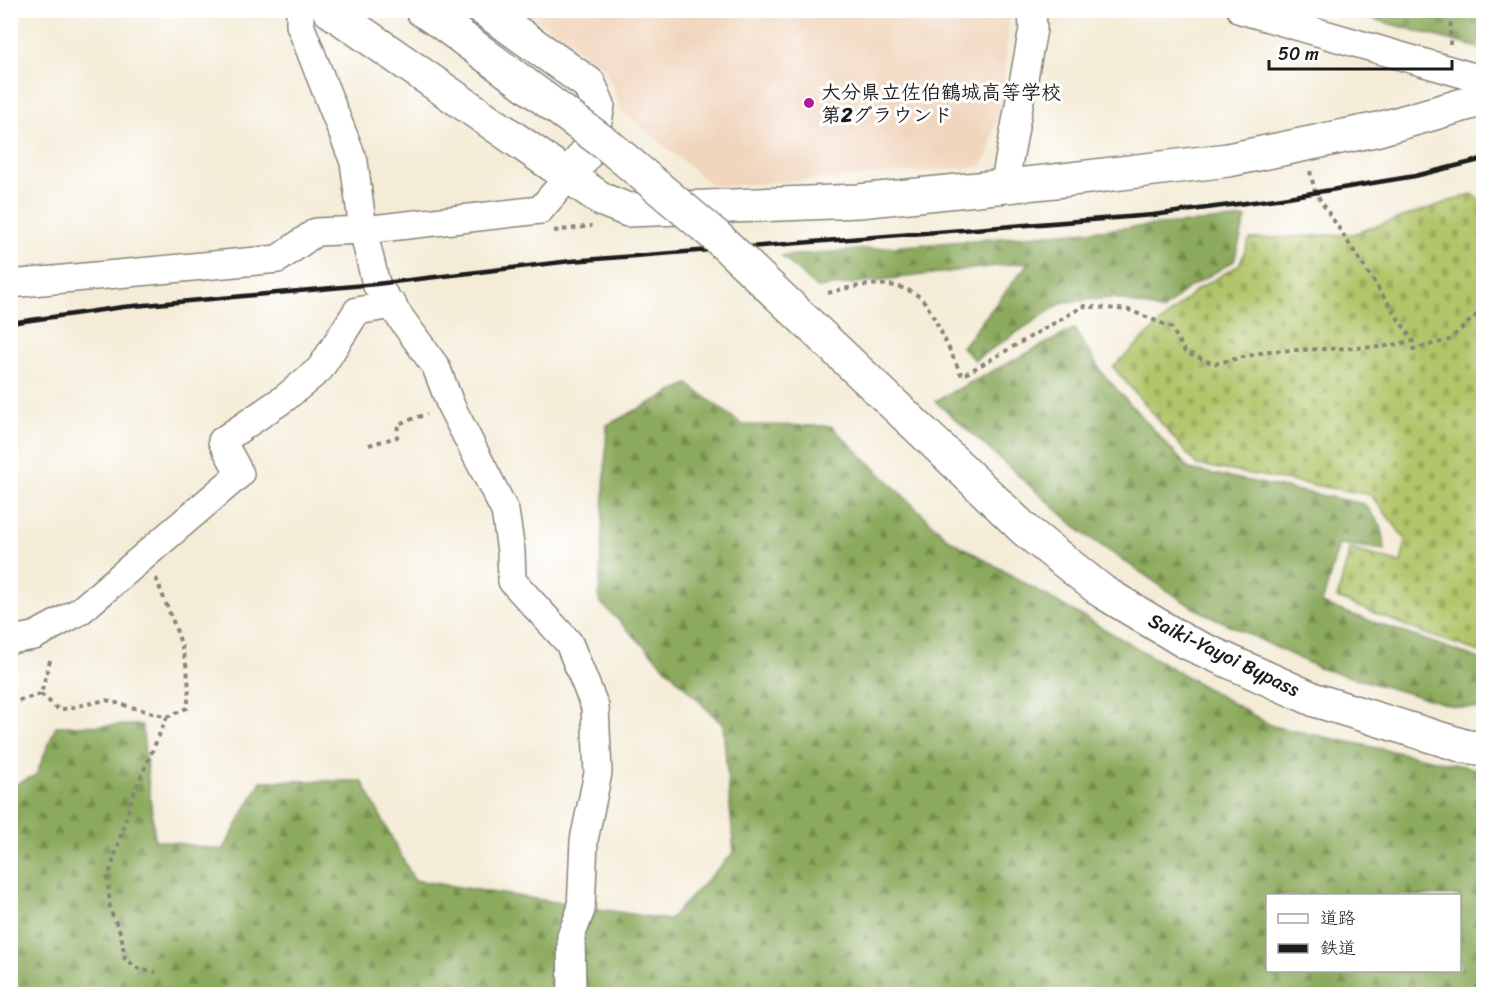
<svg xmlns="http://www.w3.org/2000/svg" width="1494" height="1005" viewBox="0 0 1494 1005" font-family="Sriracha,'Klee One',sans-serif">
	<style>
		.built { fill: #f1d5bd }
		.forest { fill: url(#forest-firs); stroke: #54633c; stroke-width: 1.5; fill-rule: evenodd }
		.cemetery { fill: url(#cemetery-stones); stroke: #667042; stroke-width: 1.5 }
		.lines { fill: none; stroke-linecap: round; stroke-linejoin: round }
		.street-casing { stroke: #88847a; stroke-width: 30 }
		.secondary-casing { stroke: #88847a; stroke-width: 36 }
		.highway-casing { stroke: #88847a; stroke-width: 36 }
		.path { stroke: #88847a; stroke-width: 4; stroke-dasharray: 4.5 4.5; stroke-linecap: butt }
		.street { stroke: #fff; stroke-width: 27 }
		.secondary { stroke: #fff; stroke-width: 33 }
		.highway { stroke: #fff; stroke-width: 33 }
		.rail { stroke: #1c1c1c; stroke-width: 4.5 }
		.secondary-bridge-casing { stroke: #88847a; stroke-width: 36; stroke-linecap: butt }
		.secondary-bridge { stroke: #fff; stroke-width: 33 }
		.poi-dot { fill: #b5179e; stroke: #fff; stroke-width: 2 }
		.labels { text-anchor: middle; dominant-baseline: central; stroke-width: 6; stroke-linejoin: round; paint-order: stroke }
		.poi-label { font-size: 20px; font-weight: bold; fill: #1c1c1c; stroke: #fff; text-anchor: start }
		.street-label { font-size: 20px; fill: #1c1c1c; stroke: #fff }
	</style>
	<defs>
		<pattern id="forest-firs" width="22" height="20" patternUnits="userSpaceOnUse" patternTransform="scale(1.5)"><rect width="22" height="20" fill="#8caa5d"/><path d="M5 1l3.5 6h-7zM16 11l3.5 6h-7z" fill="#728a4c"/></pattern>
		<pattern id="cemetery-stones" width="16" height="16" patternUnits="userSpaceOnUse" patternTransform="scale(1.5)"><rect width="16" height="16" fill="#b1c569"/><path d="M2 7V4a2 2 0 0 1 4 0v3zM10 15v-3a2 2 0 0 1 4 0v3z" fill="#98a95a"/></pattern>
	</defs>
	<rect width="100%" height="100%" fill="#fff"/>
	<filter id="ink" filterUnits="userSpaceOnUse"><feTurbulence type="fractalNoise" baseFrequency=".0167" numOctaves="2"/><feDisplacementMap in="SourceGraphic" scale="12" xChannelSelector="R" yChannelSelector="G"/><feConvolveMatrix kernelMatrix="1 2 1 2 8 2 1 2 1" color-interpolation-filters="sRGB"/></filter>
	<filter id="wash" filterUnits="userSpaceOnUse"><feTurbulence type="fractalNoise" baseFrequency=".008" numOctaves="4" result="noise"/><feDisplacementMap in="SourceGraphic" scale="24" xChannelSelector="R" yChannelSelector="G"/><feGaussianBlur stdDeviation="1.35" result="paint"/><feColorMatrix in="noise" values="0 0 0 0 0 0 0 0 0 0 0 0 0 0 0 0 0 1.4 0 .05"/><feComposite in="paint" operator="in"/></filter>
	<g filter="url(#wash)">
		<rect width="100%" height="100%" fill="#f4ecd7"/>
		<path class="built" d="M525 11H1010L1002 96 989 153 980 167 714 187 622 111 605 69Z"/>
		<path class="forest" d="M1344 11H1483V49H1482Z
			M1246 218 1234 261 1185 290 1163 311 1115 298 1063 302 975 360 962 347 1029 262 817 288 782 256Z
			M1074 329 1103 374 1189 469 1364 504 1381 525 1385 550 1339 544 1322 604 1483 660V710L1453 706 1319 668 1192 607 1084 534 935 401Z
			M688 384 743 425 831 426 947 538 1272 726 1483 770V994H11L10 787 36 775 56 726 142 725 155 840 223 850 261 781H362L414 880 669 920 734 852 723 725 599 601 607 425ZM1268 896H1460V970H1268Z"/>
		<path class="cemetery" d="M1471 194 1484 201 1483 653 1426 634 1337 598 1350 549 1401 563 1406 540 1371 495 1197 465 1113 367 1196 290 1239 265 1250 239 1353 234Z"/>
	</g>
	<g filter="url(#ink)">
		<g class="lines">
			<defs>
				<path id="street" d="M300 10V25L354 162 363 230 376 284 436 367 451 406 505 511 511 551 512 581 569 643 595 707 598 773 584 840 581 910 571 936 572 994
					M1241 10 1484 80
					M1004 187 1033 29 1032 10
					M10 284 278 259 316 232 363 230 540 210 569 176
					M10 640 34 636 80 611 240 474 222 441 285 398 320 369 357 311 393 305"/>
				<path id="secondary" d="M329 10 603 200 628 210 859 201 1055 181 1228 160 1379 129 1484 99
					M422 10 442 23
					M485 10 589 84 598 105 590 148 569 176"/>
				<path id="highway" d="M943 451 1025 530 1103 592 1184 641 1315 700 1464 746 1484 749"/>
			</defs>
			<use href="#street" class="street-casing"/>
			<use href="#secondary" class="secondary-casing"/>
			<use href="#highway" class="highway-casing"/>
			<path class="path" d="M1450 45 1451 10
				M1310 171 1315 192 1413 341
				M554 231 592 226
				M828 293C856 285 896 277 921 298 930 305 955 362 962 376L1084 306 1129 310 1171 327 1185 352 1214 364 1269 351 1381 347 1413 341V349L1449 340 1484 308
				M369 445 397 437 398 424 427 414
				M156 578C171 619 195 663 187 708L167 717
				M41 694 59 710 106 700 167 717 133 795 108 878 110 910 121 934 125 959 139 969 156 972
				M10 703 41 694 51 657"/>
			<use href="#street" class="street"/>
			<use href="#secondary" class="secondary"/>
			<use href="#highway" class="highway"/>
			<path class="rail" d="M10 323 123 307 376 284 571 261 1153 215 1276 199 1415 176 1484 159"/>
			<defs>
				<path id="secondary-bridge" d="M442 23 610 147 717 237 943 451"/>
			</defs>
			<use href="#secondary-bridge" class="secondary-bridge-casing"/>
			<use href="#secondary-bridge" class="secondary-bridge"/>
		</g>
	</g>
	<circle class="poi-dot" cx="809" cy="103" r="6"/>
	<g class="labels">
		<g class="poi-label">
			<text x="821" y="92">大分県立佐伯鶴城高等学校<tspan x="821" dy="23">第2グラウンド</tspan></text>
		</g>
		<g class="street-label">
			<text transform="translate(1224 655) rotate(26)">Saiki-Yayoi Bypass</text>
		</g>
	</g>
	<rect width="1494" height="1005" fill="none" stroke="#fff" stroke-width="36"/>
	<rect x="1266" y="894" width="195" height="78" fill="#ffffff" stroke="#a4a4a4" stroke-width="1.5"/>
	<rect x="1278" y="914" width="30" height="9" fill="#ffffff" stroke="#a4a4a4" stroke-width="1.5"/>
	<text x="1320" y="924" font-size="18" fill="#1c1c1c">道路</text>
	<rect x="1278" y="944" width="30" height="9" fill="#1c1c1c" stroke="#a4a4a4" stroke-width="1.5"/>
	<text x="1320" y="954" font-size="18" fill="#1c1c1c">鉄道</text>
	<path d="M1269 60v9h183v-9" fill="none" stroke="#1c1c1c" stroke-width="3"/>
	<text x="1278" y="60" font-size="18" fill="#1c1c1c" stroke="#ffffff" stroke-width="4.5" paint-order="stroke">50 m</text>
</svg>
